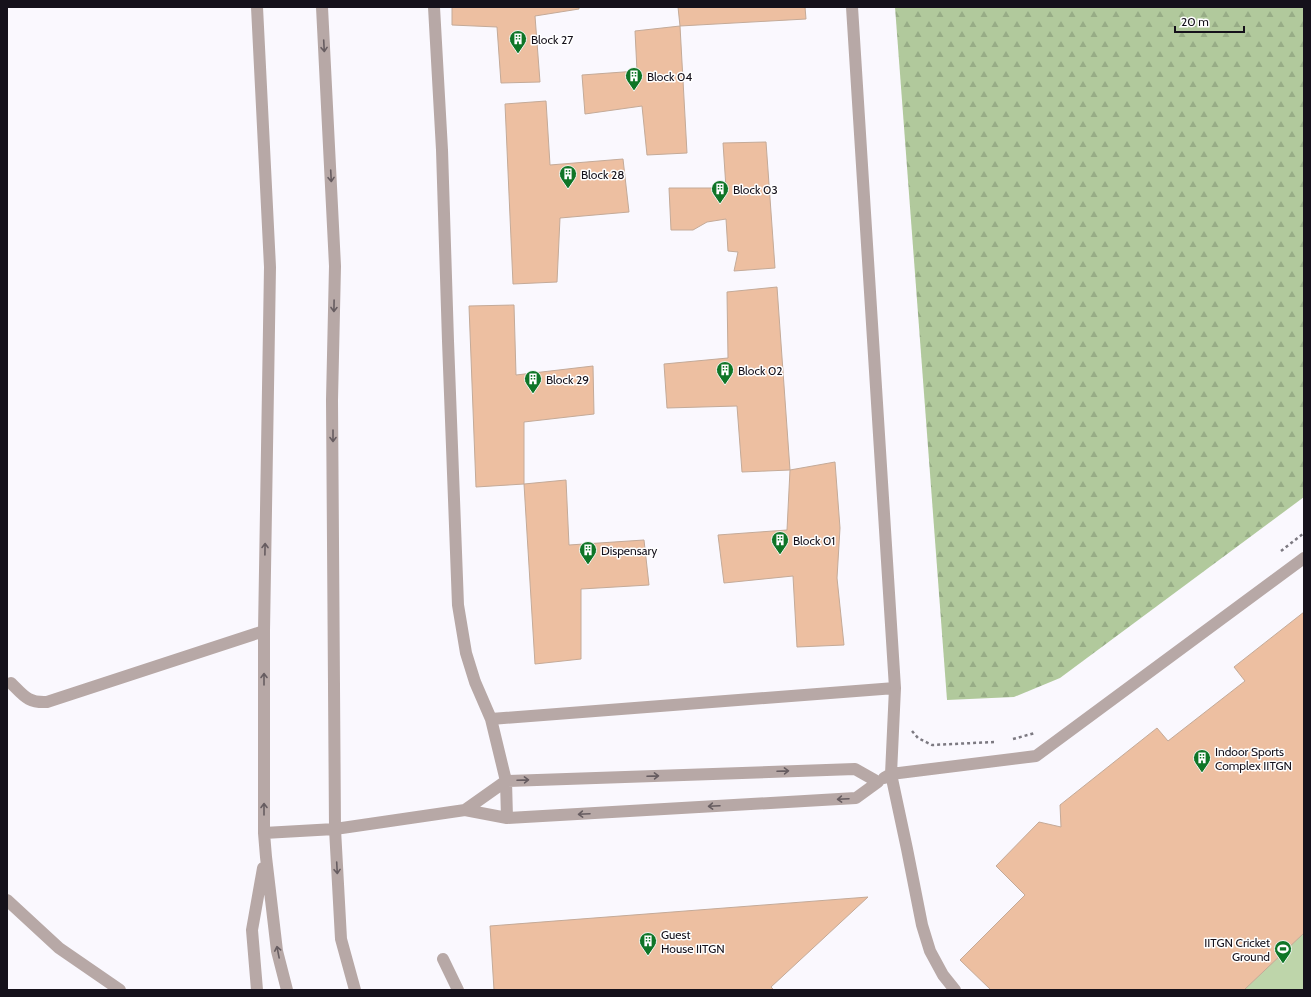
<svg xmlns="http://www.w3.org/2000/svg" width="1311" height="997" viewBox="0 0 1311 997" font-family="Cabin,sans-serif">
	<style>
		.forest { fill: url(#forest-firs) }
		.green { fill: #bed5aa }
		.building { fill: #edbfa1; stroke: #c4aa98 }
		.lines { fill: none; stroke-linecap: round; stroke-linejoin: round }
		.path { stroke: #7c7981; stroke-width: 2.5; stroke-dasharray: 3 3; stroke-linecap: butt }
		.minor { stroke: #b7a8a6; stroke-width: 12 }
		.oneway { stroke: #665c60 }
		.labels { text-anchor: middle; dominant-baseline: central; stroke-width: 3; stroke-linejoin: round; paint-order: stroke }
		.poi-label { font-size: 12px; fill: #15111b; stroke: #fff; text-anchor: start }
	</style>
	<defs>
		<pattern id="forest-firs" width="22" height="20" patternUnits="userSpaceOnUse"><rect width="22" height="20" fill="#b1c99c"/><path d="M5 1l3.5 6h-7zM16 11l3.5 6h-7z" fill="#97ac86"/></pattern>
	</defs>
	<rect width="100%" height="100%" fill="#faf8fe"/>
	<path class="forest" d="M895 7H1304V497L1060 678 1014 697 947 700Z"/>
	<path class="green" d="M1304 934V990H1238L1278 950Z"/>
	<path class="building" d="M452 7H579V9L535 16 540 82 501 83 497 27 452 25Z
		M678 7H805L806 19 680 26Z
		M680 26 687 153 647 155 642 106 585 114 582 75 637 71 635 31Z
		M546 101 550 165 623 159 629 212 560 218 557 282 513 284 505 104Z
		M766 142 775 268 734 271 738 252 728 251 726 219 707 222 693 230H671L669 188H726L723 143Z
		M777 287 790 470 742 472 737 406 667 408 664 364 728 358 727 292Z
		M514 305 516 375 593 366 594 414 524 422V484L476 487 469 306Z
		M835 462 840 528 837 578 844 645 797 647 793 576 724 583 718 535 787 530 790 470Z
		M566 480 569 545 644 540 649 585 581 589V659L535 664 524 484Z
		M1304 612V933L1244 990H991L960 960 1025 895 996 866 1039 822 1061 827 1060 805 1157 728 1168 741 1245 681 1234 667Z
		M868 897 771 987 774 990H494L490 926Z"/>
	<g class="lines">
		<path class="path" d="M1281 551 1304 533
			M912 731 918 738 932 745 994 742
			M1013 739 1035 733"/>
		<path class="minor" d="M257 7 270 267 264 631V833L266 857 277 951 287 990
			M322 7 335 266 332 400 335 829 341 939 355 990
			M434 7 442 150 448 341 458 605 466 653 475 682 491 719 506 781 507 818
			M852 7 895 688 891 774 907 849 922 925 930 951 943 975 955 990
			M11 683C24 696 28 703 47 702L264 631
			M491 719 895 688
			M884 778 891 774 1036 756 1304 558
			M264 833 335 829 465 810 507 818 856 798 878 782 855 769 506 781 465 810
			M7 900 59 948 120 990
			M443 959 458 990
			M257 990 252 930 263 868"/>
	</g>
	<defs><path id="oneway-shaft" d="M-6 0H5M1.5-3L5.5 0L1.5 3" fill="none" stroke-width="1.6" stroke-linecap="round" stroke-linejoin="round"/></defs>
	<g class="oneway">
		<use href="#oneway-shaft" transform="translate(324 46) rotate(87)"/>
		<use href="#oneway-shaft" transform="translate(331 176) rotate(87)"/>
		<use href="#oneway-shaft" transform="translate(334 306) rotate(91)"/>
		<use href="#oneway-shaft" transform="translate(333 436) rotate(90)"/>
		<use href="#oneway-shaft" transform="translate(265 549) rotate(-89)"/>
		<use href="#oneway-shaft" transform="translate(264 679) rotate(-90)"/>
		<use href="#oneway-shaft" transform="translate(783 771) rotate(-2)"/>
		<use href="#oneway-shaft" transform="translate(653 776) rotate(-2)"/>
		<use href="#oneway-shaft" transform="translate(523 780) rotate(-2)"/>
		<use href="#oneway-shaft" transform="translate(843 799) rotate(177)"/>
		<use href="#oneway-shaft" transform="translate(714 806) rotate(177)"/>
		<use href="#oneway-shaft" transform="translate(264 809) rotate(-90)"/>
		<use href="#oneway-shaft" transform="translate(584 814) rotate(177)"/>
		<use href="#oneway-shaft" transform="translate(337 868) rotate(87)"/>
		<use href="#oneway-shaft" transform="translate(278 952) rotate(-101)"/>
	</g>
	<defs>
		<symbol id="building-pin" viewBox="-11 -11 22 30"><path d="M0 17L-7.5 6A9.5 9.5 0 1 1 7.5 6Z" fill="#0f7527" stroke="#fff"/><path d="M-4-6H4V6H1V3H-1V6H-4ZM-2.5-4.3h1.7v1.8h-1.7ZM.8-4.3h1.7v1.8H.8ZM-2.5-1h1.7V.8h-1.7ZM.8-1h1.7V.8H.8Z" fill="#fff"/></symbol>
		<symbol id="stadium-pin" viewBox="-11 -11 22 30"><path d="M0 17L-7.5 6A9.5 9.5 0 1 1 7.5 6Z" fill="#0f7527" stroke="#fff"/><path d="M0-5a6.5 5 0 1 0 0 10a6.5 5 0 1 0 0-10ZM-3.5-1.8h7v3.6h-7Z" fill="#fff"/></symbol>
	</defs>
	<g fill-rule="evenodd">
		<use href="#building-pin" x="508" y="29" width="20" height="27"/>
		<use href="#building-pin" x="624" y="66" width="20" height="27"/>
		<use href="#building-pin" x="558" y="164" width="20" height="27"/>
		<use href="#building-pin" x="710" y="179" width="20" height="27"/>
		<use href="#building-pin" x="715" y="360" width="20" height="27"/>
		<use href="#building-pin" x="523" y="369" width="20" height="27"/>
		<use href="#building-pin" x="770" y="530" width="20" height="27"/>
		<use href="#building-pin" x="578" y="540" width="20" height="27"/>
		<use href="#building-pin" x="1192" y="748" width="20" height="27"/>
		<use href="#building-pin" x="638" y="931" width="20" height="27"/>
		<use href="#stadium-pin" x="1273" y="939" width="20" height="27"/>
	</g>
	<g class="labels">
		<g class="poi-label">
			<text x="531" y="39">Block 27</text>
			<text x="647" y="76">Block 04</text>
			<text x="581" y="174">Block 28</text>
			<text x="733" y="189">Block 03</text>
			<text x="738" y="370">Block 02</text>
			<text x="546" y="379">Block 29</text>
			<text x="793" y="540">Block 01</text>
			<text x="601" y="550">Dispensary</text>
			<text x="1215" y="751">Indoor Sports<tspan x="1215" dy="14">Complex IITGN</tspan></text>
			<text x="661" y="934">Guest<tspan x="661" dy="14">House IITGN</tspan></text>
			<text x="1270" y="942" text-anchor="end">IITGN Cricket<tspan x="1270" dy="14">Ground</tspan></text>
		</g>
	</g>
	<rect width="1311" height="997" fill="none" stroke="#15111b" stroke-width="16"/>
	<path d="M1175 26v6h69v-6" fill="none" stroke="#15111b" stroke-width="2"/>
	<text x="1181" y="26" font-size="12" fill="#15111b" stroke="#ffffff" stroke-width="3" paint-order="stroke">20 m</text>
</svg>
